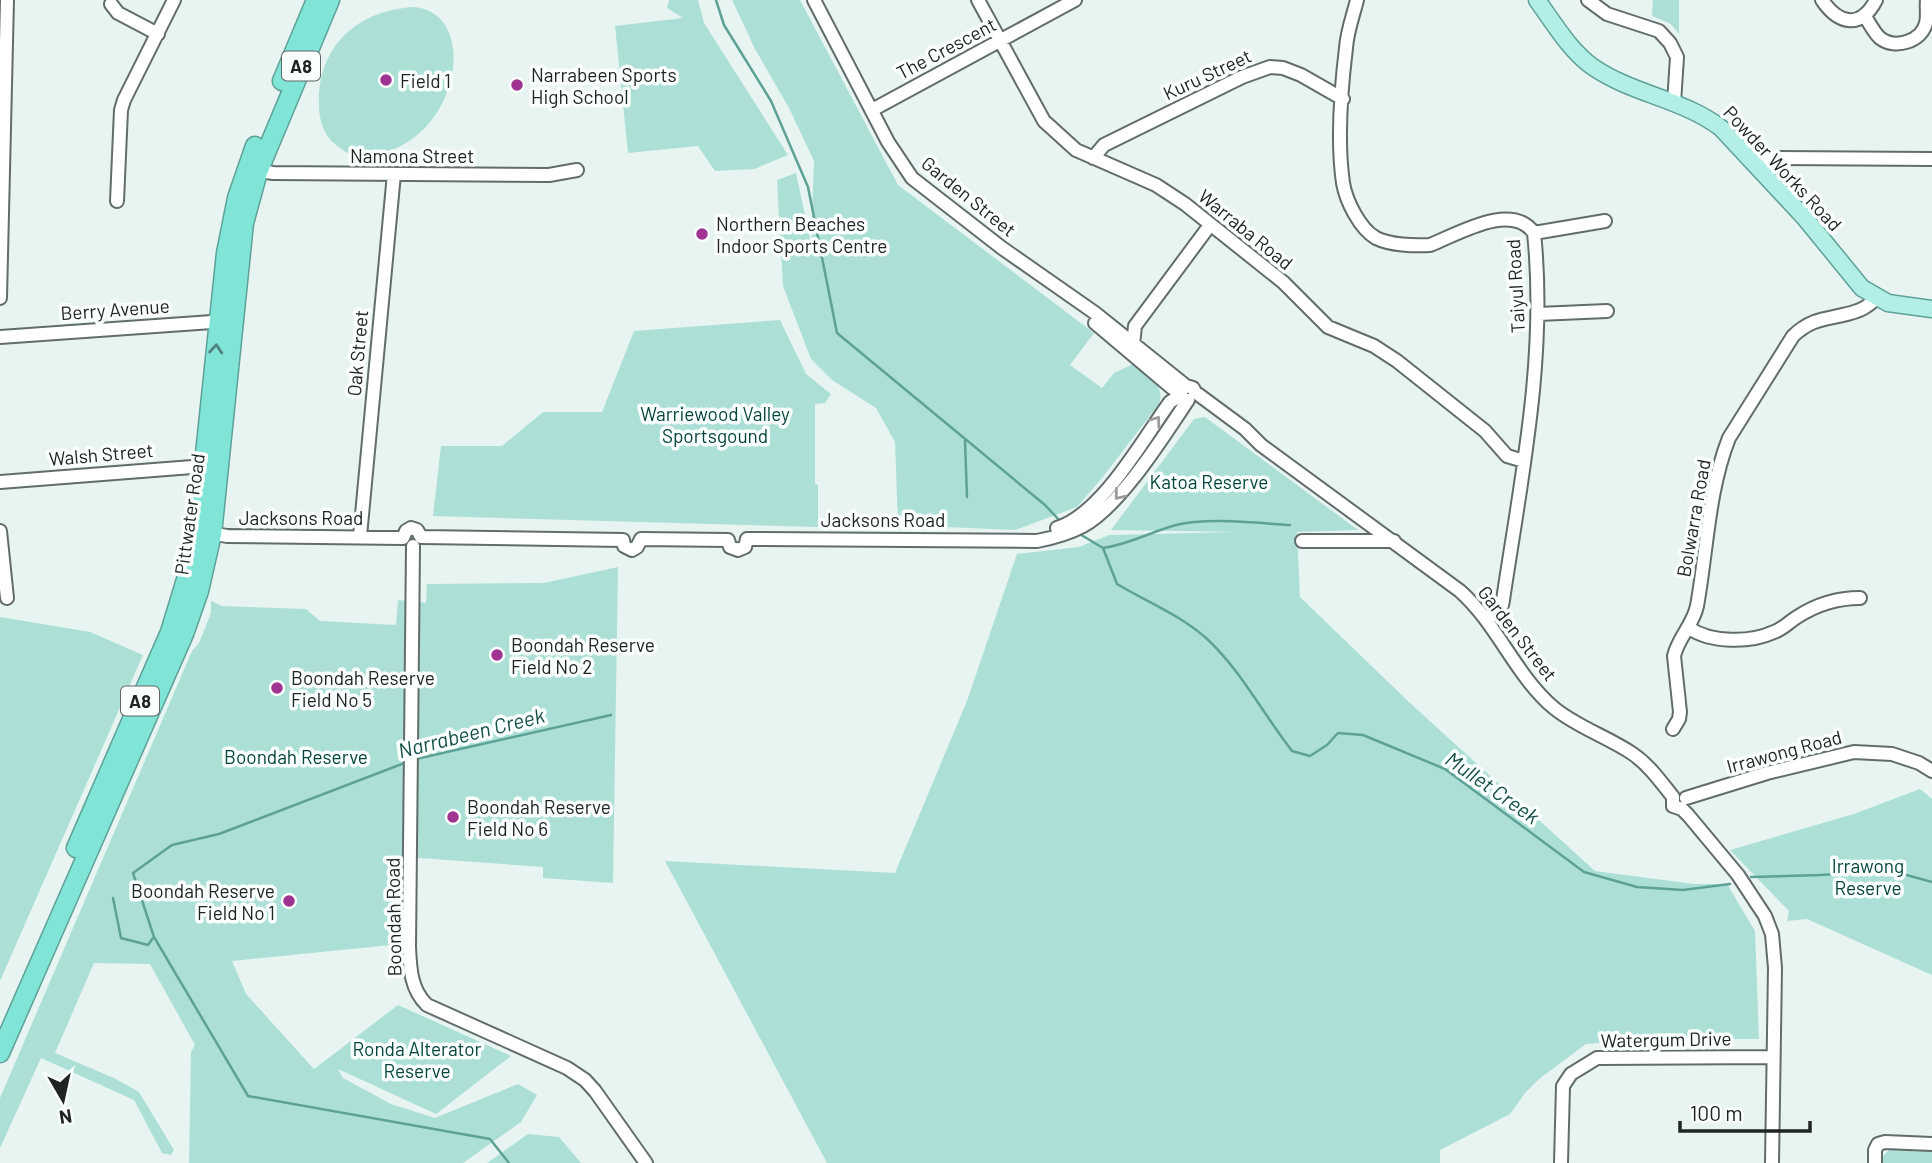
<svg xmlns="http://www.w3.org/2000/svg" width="1932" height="1163" viewBox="0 0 1932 1163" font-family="Barlow,sans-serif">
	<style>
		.green { fill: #ace0d7 }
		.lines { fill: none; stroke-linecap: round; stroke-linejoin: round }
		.stream { stroke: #5ea197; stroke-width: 2.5 }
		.minor-casing { stroke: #626d6b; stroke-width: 16 }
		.major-casing { stroke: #5ea198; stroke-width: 19 }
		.highway-casing { stroke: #5ea198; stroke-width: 21 }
		.minor { stroke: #fff; stroke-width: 12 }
		.major { stroke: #b3efe6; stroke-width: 16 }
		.highway { stroke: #80e5d6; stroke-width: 18 }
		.oneway { stroke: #50847d }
		.oneway2 { stroke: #9b9c9c }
		.poi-dot { fill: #a03392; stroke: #fafffe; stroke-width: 2.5 }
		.labels { text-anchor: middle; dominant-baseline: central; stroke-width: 7; stroke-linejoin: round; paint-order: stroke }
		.shield { fill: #fafffe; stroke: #616665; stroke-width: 2 }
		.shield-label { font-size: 18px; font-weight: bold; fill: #202424 }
		.street-label { font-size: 19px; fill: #202424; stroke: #fafffe }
		.poi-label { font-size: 19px; fill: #202424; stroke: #fafffe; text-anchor: start }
		.park-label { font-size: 19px; fill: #04443d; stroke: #fafffe }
		.water-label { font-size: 21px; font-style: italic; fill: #154f48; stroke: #fafffe }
	</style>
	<rect width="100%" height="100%" fill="#e7f4f1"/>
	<path class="green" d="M669 0H698L704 23 788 155 754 169 715 171 698 146 628 153 615 26 683 18 667 8Z
		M732 0H800L898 185 1094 333 1070 365 1102 388 1114 373 1133 364C1147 375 1166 384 1159 404L1102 478 1077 507 1015 530 898 525 895 442 876 408 832 380 811 359 783 286 777 180 796 173 811 243 814 161 789 108 755 49Z
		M1653 0H1679V34L1671 24 1652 16Z
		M414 7C486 13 456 161 355 155 347 154 343 150 336 145 323 135 319 119 319 105 317 46 358 10 414 7Z
		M780 320 806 374 831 394 825 403 815 404V484L818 485V527L433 516 441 446H502L543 412H602L634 331Z
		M1205 417 1358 530 1297 532 1300 597 1411 704 1595 871 1694 884H1727L1755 931 1759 1039H1646L1586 1044 1539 1079 1525 1093 1510 1114 1440 1150V1163H827L665 861 895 873 967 701 1017 554 1079 547 1109 535 1238 532 1111 530 1194 419Z
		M618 567 613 883 543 878V867L392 856 391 945 232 961 246 994 314 1069 398 1005 511 1056 436 1114 338 1069 343 1078 391 1104 435 1118 518 1084 537 1095 521 1122 463 1163H189L191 1052 195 1045 150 964 94 963 55 1053 114 1078 139 1092 174 1150 171 1155 162 1153 134 1100 41 1058 0 1148V1098L192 651 199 643 211 613V601L222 606 306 609 320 621 396 625 398 600 426 603 427 584 544 583Z
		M0 617 90 632 143 655 0 981Z
		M1920 789 1932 799V975L1807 919 1787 921 1789 911 1730 850 1854 814Z
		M528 1134 559 1137 581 1163H487Z
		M1889 1150H1932V1163H1883V1156Z"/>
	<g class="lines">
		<path class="stream" d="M716 0 724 25 771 101 808 187 837 333 1045 505 1061 522
			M965 441 967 497
			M1078 533 1103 548 1117 584C1147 602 1180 615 1206 638 1241 670 1263 714 1292 751L1310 756 1327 745 1338 733 1363 735 1445 769 1584 872 1637 887 1683 890 1730 884
			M1103 548C1131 544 1150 532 1176 525 1208 517 1257 523 1290 525
			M416 759 611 715
			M407 762 219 834 172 845 133 873 154 937 248 1096 490 1139 509 1163
			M1751 877 1820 875 1892 871 1932 882
			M113 898 121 938 148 945 153 938"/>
		<defs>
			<path id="minor" d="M814 0 888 142 912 178 1002 248 1095 313 1186 386 1193 388 1195 392 1245 429 1261 445 1460 591C1498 625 1515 675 1554 708 1577 727 1608 737 1633 754 1649 765 1661 782 1673 797
				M978 0 1044 121 1076 150 1156 185 1185 204 1283 282 1328 327 1374 346 1397 361 1485 431 1507 456 1524 461
				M1357 0C1353 16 1347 32 1346 48 1341 89 1337 142 1343 183 1346 201 1360 229 1376 238 1390 245 1414 246 1430 245 1458 234 1512 201 1534 233 1547 356 1521 479 1503 600L1502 605 1487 620
				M1588 0 1607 14 1659 31 1670 43 1677 57 1674 103
				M1822 0C1839 25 1861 29 1876 0
				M111 4 118 13 158 34
				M1864 15C1869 22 1874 33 1880 38 1895 50 1922 41 1926 23 1928 16 1926 7 1927 0
				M872 110 1075 0
				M1093 158 1104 145 1242 77 1270 67 1283 68 1301 75 1343 99
				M1753 164 1777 158 1932 159
				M253 170 273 173 549 175 577 170
				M117 201 121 110 124 100 174 0
				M1534 233 1605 221
				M0 298 7 0
				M1538 314 1607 311
				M1095 323 1172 388 1181 393
				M0 337 226 321
				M1133 345 1135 326 1210 225
				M0 482 205 466
				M1057 528C1102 514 1143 439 1170 402L1181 395
				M0 531 7 598
				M205 532 227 536 403 538
				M360 536 394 174
				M421 537 623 540
				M403 538 406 531 411 528 417 530 421 537
				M641 539 728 540
				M747 539 1037 541C1053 538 1068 534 1083 526 1121 505 1163 437 1188 400
				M623 540 624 546 632 550 637 547 641 539
				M728 540 730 547 738 550 745 547 747 539
				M1302 541H1394
				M413 546 409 947C410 969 411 990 427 1005L567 1068 585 1080 595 1091 646 1163
				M1689 628C1711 643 1750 643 1774 632 1783 629 1789 622 1797 617 1817 604 1837 598 1860 598
				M1673 729 1679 719 1680 712 1674 656C1678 638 1693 625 1697 606 1707 551 1708 491 1729 438L1793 336C1815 315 1832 320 1857 311 1865 309 1871 303 1877 298
				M1673 797V806L1682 809 1688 815 1738 875 1765 916 1772 934 1775 968 1772 1163
				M1686 798 1767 773 1854 752 1892 754 1919 763 1932 771
				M1561 1163 1563 1086 1571 1074 1597 1058 1773 1057
				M1875 1163V1150L1878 1144 1885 1142 1932 1144"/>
			<path id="major" d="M1537 0C1553 22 1570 51 1593 67 1632 94 1683 99 1721 128L1804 217 1862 288 1888 303 1932 309"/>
			<path id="highway" d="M282 81 316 0
				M76 848 170 632 195 550 226 253 237 198 255 146
				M0 1053 184 634 199 591 212 534 244 223 258 172 330 0"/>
		</defs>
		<use href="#minor" class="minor-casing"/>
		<use href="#major" class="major-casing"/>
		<use href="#highway" class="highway-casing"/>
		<use href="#minor" class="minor"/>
		<use href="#major" class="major"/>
		<use href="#highway" class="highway"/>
	</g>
	<defs><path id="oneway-chevron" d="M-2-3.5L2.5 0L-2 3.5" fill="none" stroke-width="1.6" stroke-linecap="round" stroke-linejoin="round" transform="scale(1.75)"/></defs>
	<use class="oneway" href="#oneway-chevron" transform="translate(216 349) rotate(-85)"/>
	<g class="oneway2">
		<use href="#oneway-chevron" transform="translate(1156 421) rotate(-54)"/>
		<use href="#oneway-chevron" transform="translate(1119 495) rotate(129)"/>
	</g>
	<g class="poi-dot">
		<circle cx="386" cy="80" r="7"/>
		<circle cx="517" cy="85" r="7"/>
		<circle cx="702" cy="234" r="7"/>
		<circle cx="497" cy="655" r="7"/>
		<circle cx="277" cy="688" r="7"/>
		<circle cx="453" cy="817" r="7"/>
		<circle cx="289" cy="901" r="7"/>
	</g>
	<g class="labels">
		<g class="shield">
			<rect x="282" y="51.5" width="38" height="29" rx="5"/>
			<rect x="121" y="686.5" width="38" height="29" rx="5"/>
		</g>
		<g class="shield-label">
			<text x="301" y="66">A8</text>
			<text x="140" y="701">A8</text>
		</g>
		<g class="street-label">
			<text transform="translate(946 48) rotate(-28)">The Crescent</text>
			<text transform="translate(1207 74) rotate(-25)">Kuru Street</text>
			<text x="412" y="155">Namona Street</text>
			<text transform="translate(1783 168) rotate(47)">Powder Works Road</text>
			<text transform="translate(969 196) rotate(39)">Garden Street</text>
			<text transform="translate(1246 229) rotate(39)">Warraba Road</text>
			<text transform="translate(1515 286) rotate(-93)">Taiyul Road</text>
			<text transform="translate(115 309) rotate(-4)">Berry Avenue</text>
			<text transform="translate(357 353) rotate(-85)">Oak Street</text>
			<text transform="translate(101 454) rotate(-5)">Walsh Street</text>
			<text transform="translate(189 514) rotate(-82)">Pittwater Road</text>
			<text x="301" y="517">Jacksons Road</text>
			<text transform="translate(1693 518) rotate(-80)">Bolwarra Road</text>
			<text x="883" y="519">Jacksons Road</text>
			<text transform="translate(1518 633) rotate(52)">Garden Street</text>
			<text transform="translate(1784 751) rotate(-15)">Irrawong Road</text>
			<text transform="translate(393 917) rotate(-91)">Boondah Road</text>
			<text transform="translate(1666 1039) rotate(-1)">Watergum Drive</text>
		</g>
		<g class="poi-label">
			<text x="531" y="74">Narrabeen Sports<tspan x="531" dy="22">High School</tspan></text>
			<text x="400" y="80">Field 1</text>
			<text x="716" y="223">Northern Beaches<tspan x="716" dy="22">Indoor Sports Centre</tspan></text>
			<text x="511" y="644">Boondah Reserve<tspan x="511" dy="22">Field No 2</tspan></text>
			<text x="291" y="677">Boondah Reserve<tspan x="291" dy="22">Field No 5</tspan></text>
			<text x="467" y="806">Boondah Reserve<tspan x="467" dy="22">Field No 6</tspan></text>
			<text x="275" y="890" text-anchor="end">Boondah Reserve<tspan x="275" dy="22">Field No 1</tspan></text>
		</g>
		<g class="park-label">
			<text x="715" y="413">Warriewood Valley<tspan x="715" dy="22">Sportsgound</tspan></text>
			<text x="1209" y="481">Katoa Reserve</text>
			<text x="296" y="756">Boondah Reserve</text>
			<text x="1868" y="865">Irrawong<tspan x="1868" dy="22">Reserve</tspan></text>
			<text x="417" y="1048">Ronda Alterator<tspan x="417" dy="22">Reserve</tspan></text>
		</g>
		<g class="water-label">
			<text transform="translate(471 732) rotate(-14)">Narrabeen Creek</text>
			<text transform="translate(1493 787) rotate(35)">Mullet Creek</text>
		</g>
	</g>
	<g transform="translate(63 1100) rotate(171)" stroke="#fafffe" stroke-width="5" paint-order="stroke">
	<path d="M0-5L12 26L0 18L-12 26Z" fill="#202424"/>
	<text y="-10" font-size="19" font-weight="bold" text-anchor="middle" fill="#202424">N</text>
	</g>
	<path d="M1680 1121v10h130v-10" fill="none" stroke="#202424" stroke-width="3.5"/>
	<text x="1690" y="1121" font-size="21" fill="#202424" stroke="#fafffe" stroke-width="5" paint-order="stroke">100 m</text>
</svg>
